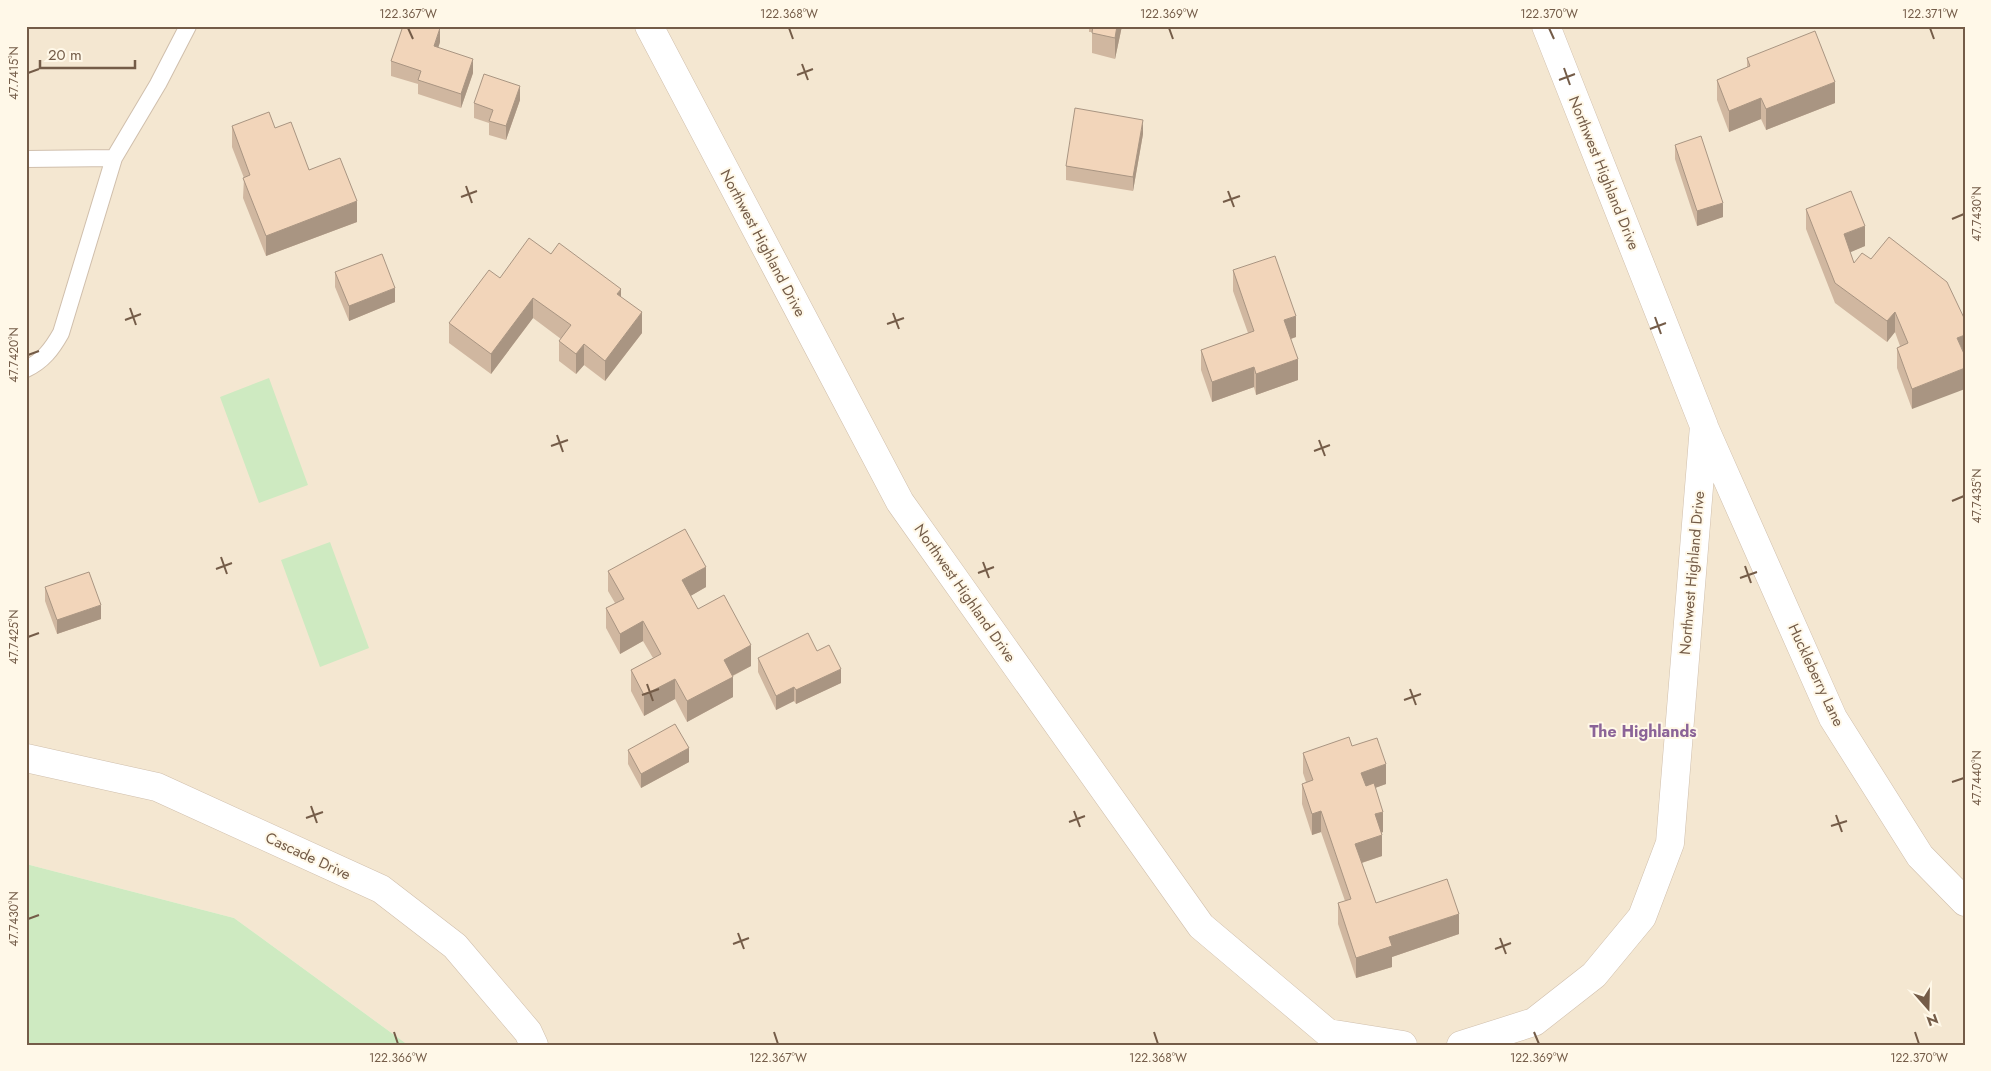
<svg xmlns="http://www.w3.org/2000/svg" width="1991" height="1071" viewBox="0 0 1991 1071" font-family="Jost,sans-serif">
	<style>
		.residential { fill: #f4e7d1 }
		.green { fill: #ceeac1 }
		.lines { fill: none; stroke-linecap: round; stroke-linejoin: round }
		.service-casing { stroke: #d0bfac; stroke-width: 18 }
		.minor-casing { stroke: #d0bfac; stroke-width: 29 }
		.service { stroke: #fff; stroke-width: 16 }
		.minor { stroke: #fff; stroke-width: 28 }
		.wall { fill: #d0b7a0 }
		.shaded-wall { fill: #a99582 }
		.building { fill: #f2d5ba; stroke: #a99582 }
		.ticks { fill: none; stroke: #745c48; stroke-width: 2 }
		.labels { text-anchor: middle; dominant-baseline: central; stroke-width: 4; stroke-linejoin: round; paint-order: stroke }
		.street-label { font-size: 15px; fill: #745c48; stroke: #fff8e8 }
		.neighbourhood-label { font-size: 16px; font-weight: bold; fill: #8b6498; stroke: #fff8e8 }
		.neatline { fill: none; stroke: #745c48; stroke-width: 2 }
		.ticks-label { font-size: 12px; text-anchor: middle; fill: #745c48 }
	</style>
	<rect width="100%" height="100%" fill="#fcf5e2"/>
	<path class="residential" d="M26 26H1965V1045H408L234 918 26 864Z"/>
	<path class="green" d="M269 378 308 485 259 503 220 397Z
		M330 542 369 648 320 667 281 560Z
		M26 864 234 918 408 1045H26Z"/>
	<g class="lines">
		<defs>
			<path id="service" d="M26 159 114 158
				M26 369C43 361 52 349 61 333L114 158 158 84 188 26"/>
			<path id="minor" d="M649 26 900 502 1201 926 1328 1033 1403 1045
				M1705 429 1833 718 1920 856 1965 902
				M26 758 157 787 381 889 455 946 528 1032 534 1045
				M1461 1045 1534 1022 1594 975 1642 917 1670 843 1704 426 1546 26"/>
		</defs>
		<use href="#service" class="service-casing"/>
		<use href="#minor" class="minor-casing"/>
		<use href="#service" class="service"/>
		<use href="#minor" class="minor"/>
	</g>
	<path class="wall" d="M1089 26H1122L1115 59 1092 53V32H1089Z
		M440 42 438 48 473 73 461 108 418 94V84L391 76V61Z
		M1747 58 1835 103 1766 130 1761 119 1729 132 1717 100V80L1747 68Z
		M520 100 506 140 489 135V123L474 118V103Z
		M232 126 275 128 309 170 357 222 266 256 243 198 244 178 232 147Z
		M1143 134 1133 191 1066 180V166Z
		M1675 145 1723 217 1697 226 1675 159Z
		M1806 209 1865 246 1850 252 1854 263 1871 259 1947 282 1912 409 1897 368V348L1900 346 1895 332 1887 342 1835 303 1806 229Z
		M551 254 621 297 642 333 605 381 584 365 576 374 559 361V341L561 339 533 318 491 374 449 343V323L500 278Z
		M1233 270 1296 337 1291 339 1298 380 1256 395 1254 387 1212 402 1201 370V350L1248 333 1233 291Z
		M335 272 395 302 349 321 335 287Z
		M608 571 706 587 690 596 698 609 751 666 733 676V697L687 722 675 699 644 716 631 691V670L653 658 643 641 620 654 606 628V608L615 603 608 591Z
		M45 587 101 619 57 634 45 601Z
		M817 651 841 683 796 704 794 701 776 710 758 672V658Z
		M1352 746 1386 784 1375 788 1383 832 1381 833 1382 856 1362 863 1376 903 1459 934 1392 957V967L1356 978 1338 924V903L1345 901 1321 832 1312 835 1302 804V784L1306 782 1303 773V753Z
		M628 750 689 762 641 788 628 764Z"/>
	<path class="shaded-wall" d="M1117 26H1122L1115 59V38Z
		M440 28V42L434 61V46Z
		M473 59V73L461 108V94Z
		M1835 82V103L1766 130V109Z
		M520 86V100L506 140V126Z
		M1761 98V119L1729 132V111Z
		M1143 120V134L1133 191V177Z
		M357 201V222L266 256V236Z
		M1723 203V217L1697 226V211Z
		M1865 226V246L1844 255V234Z
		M395 288V302L349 321V306Z
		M621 289V309L617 294Z
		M533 298V318L491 374V354Z
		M642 312V333L605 381V361Z
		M1895 312V332L1887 342V321Z
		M1296 316V337L1284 341V320Z
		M1965 335V356L1957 338Z
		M584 344V365L576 374V354Z
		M1298 359V380L1256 395V374Z
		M1254 367V387L1212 402V382Z
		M1965 368V389L1912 409V389Z
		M706 567V587L682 601V580Z
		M101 605V619L57 634V620Z
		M643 621V641L620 654V634Z
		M751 645V666L724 680V660Z
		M841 669V683L796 704V690Z
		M733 677V697L687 722V701Z
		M675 679V699L644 716V695Z
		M794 687V701L776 710V696Z
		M689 748V762L641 788V774Z
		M1386 764V784L1361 793V773Z
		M1321 811V832L1312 835V814Z
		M1383 812V832L1375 835V814Z
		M1382 835V856L1355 865V844Z
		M1459 914V934L1392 957V967L1356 978V958L1389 937Z"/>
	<path class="building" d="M403 26H435L440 28 434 46 473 59 461 94 418 80 421 71 391 61Z
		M1093 26H1117L1115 38 1092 33Z
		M1815 31 1835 82 1766 109 1761 98 1729 111 1717 80 1750 66 1747 58Z
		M484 74 520 86 506 126 489 121 493 110 474 103Z
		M1075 108 1143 120 1133 177 1066 166Z
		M269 112 275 128 291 122 309 170 340 158 357 201 266 236 243 178 250 175 232 126Z
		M1701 136 1723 203 1697 211 1675 145Z
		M1851 191 1865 226 1844 234 1854 263 1862 253 1871 259 1889 237 1947 282 1965 320V335L1957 338 1965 356V368L1912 389 1897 348 1908 343 1895 312 1887 321 1835 283 1806 209Z
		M529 238 551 254 559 243 621 289 617 294 642 312 605 361 584 344 576 354 559 341 571 325 533 298 491 354 449 323 489 270 500 278Z
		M382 254 395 288 349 306 335 272Z
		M1275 256 1296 316 1284 320 1298 359 1256 374 1254 367 1212 382 1201 350 1254 331 1233 270Z
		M685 529 706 567 682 580 698 609 724 595 751 645 724 660 733 677 687 701 675 679 644 695 631 670 661 654 643 621 620 634 606 608 624 599 608 571Z
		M89 572 101 605 57 620 45 587Z
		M808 633 817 651 829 645 841 669 796 690 794 687 776 696 758 658Z
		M675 724 689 748 641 774 628 750Z
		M1349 737 1352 746 1377 738 1386 764 1361 773 1366 786 1374 783 1383 812 1375 814 1382 835 1355 844 1376 903 1447 879 1459 914 1389 937 1392 946 1356 958 1338 903 1351 899 1321 811 1312 814 1302 784 1313 780 1303 753Z"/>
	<path class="ticks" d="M408 28 413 39M789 28 793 39M1169 28 1173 39M1549 28 1554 39M1930 28 1934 39M802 64 808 80M1564 68 1570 85M28 73 39 69M797 75 813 69M1559 80 1575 74M466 186 472 203M1228 191 1234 207M461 197 477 191M1223 202 1240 196M1952 219 1964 214M130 308 136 325M893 313 899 329M1655 317 1661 334M125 320 141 314M887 324 904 318M1650 329 1666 323M28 355 39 351M557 435 563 452M1319 440 1325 456M551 446 568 440M1314 451 1330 445M1952 501 1964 496M221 557 227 574M983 562 989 578M1745 566 1751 583M216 569 232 563M978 573 994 567M1740 578 1757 572M28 637 39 633M647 684 653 701M1410 689 1416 705M642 695 659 689M1404 700 1421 694M1952 782 1964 778M311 806 317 823M1074 811 1080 827M1836 815 1842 832M306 818 323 812M1069 822 1085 816M1831 826 1847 821M28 919 39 915M738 933 744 949M1500 938 1506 954M733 944 749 938M1495 949 1511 943M394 1032 398 1044M774 1032 778 1044M1154 1032 1158 1044M1534 1032 1539 1044M1915 1032 1919 1044"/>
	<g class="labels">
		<g class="street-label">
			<text transform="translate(1604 173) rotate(68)">Northwest Highland Drive</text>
			<text transform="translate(763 243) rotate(62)">Northwest Highland Drive</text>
			<text transform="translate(1692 573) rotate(-85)">Northwest Highland Drive</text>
			<text transform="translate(965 593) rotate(55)">Northwest Highland Drive</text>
			<text transform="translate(1816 675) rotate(65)">Huckleberry Lane</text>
			<text transform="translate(308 856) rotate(25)">Cascade Drive</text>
		</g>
		<g class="neighbourhood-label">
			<text x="1643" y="731">The Highlands</text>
		</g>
	</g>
	<rect width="1991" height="1071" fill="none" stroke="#fff8e8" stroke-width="55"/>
	<g transform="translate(1928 1008) rotate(160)" stroke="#fff8e8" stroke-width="4" paint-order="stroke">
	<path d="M0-4L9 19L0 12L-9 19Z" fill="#745c48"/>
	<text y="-8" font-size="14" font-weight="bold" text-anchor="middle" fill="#745c48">N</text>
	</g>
	<path d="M40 60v8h95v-8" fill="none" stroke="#745c48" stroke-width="2.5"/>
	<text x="48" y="60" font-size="15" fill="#745c48" stroke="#fff8e8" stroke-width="4" paint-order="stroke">20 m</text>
	<rect x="28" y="28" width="1936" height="1016" class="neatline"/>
	<g class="ticks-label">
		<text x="408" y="18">122.367°W</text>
		<text x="789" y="18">122.368°W</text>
		<text x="1169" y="18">122.369°W</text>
		<text x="1549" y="18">122.370°W</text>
		<text x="1930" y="18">122.371°W</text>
		<text transform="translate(14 73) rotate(-90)" y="4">47.7415°N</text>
		<text transform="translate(1977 214) rotate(-90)" y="4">47.7430°N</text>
		<text transform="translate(14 355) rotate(-90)" y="4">47.7420°N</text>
		<text transform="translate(1977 496) rotate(-90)" y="4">47.7435°N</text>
		<text transform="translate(14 637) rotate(-90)" y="4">47.7425°N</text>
		<text transform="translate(1977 778) rotate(-90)" y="4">47.7440°N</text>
		<text transform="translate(14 919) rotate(-90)" y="4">47.7430°N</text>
		<text x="398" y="1062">122.366°W</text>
		<text x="778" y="1062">122.367°W</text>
		<text x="1158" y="1062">122.368°W</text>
		<text x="1539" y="1062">122.369°W</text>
		<text x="1919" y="1062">122.370°W</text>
	</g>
</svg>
